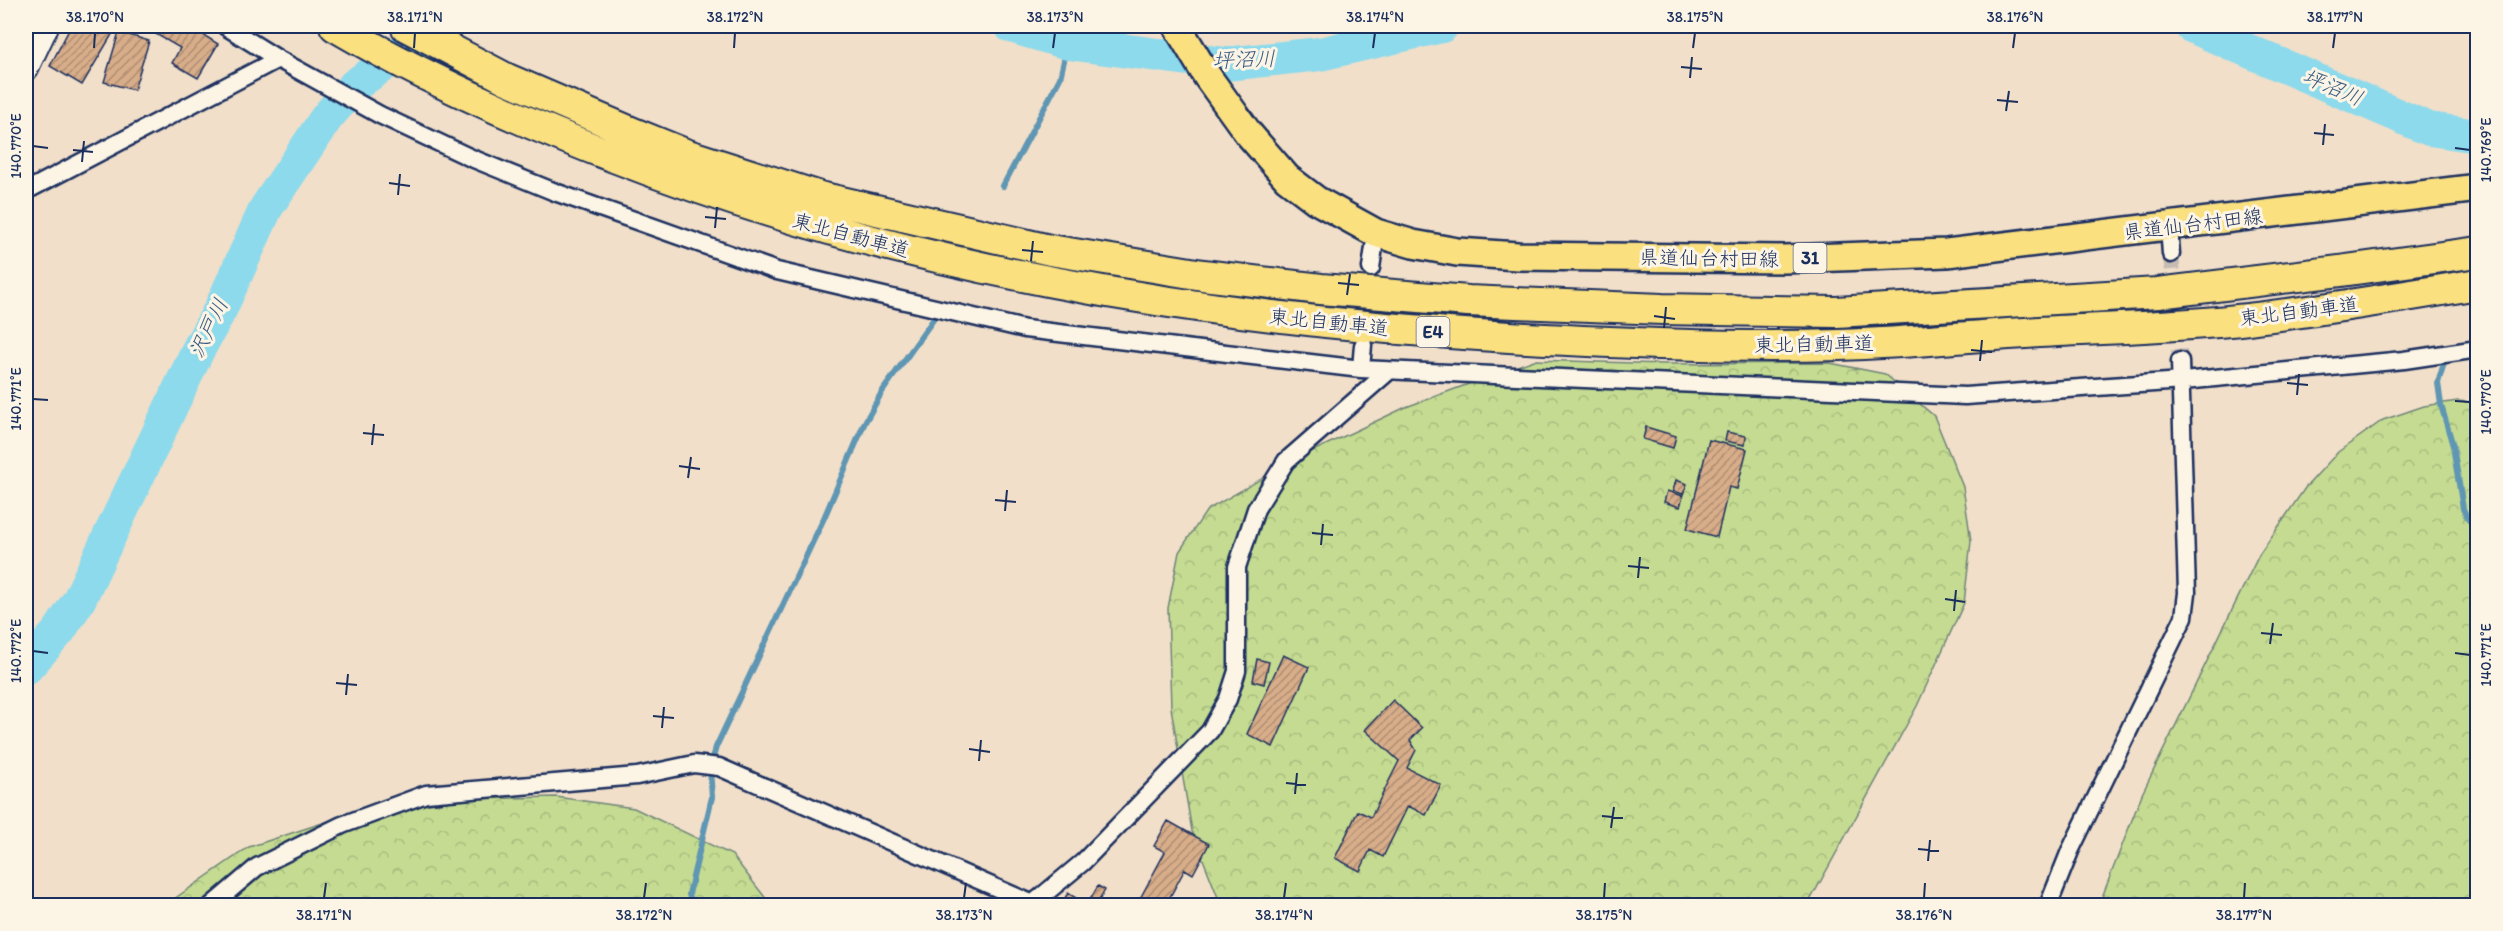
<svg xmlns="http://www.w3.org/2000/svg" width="2503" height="931" viewBox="0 0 2503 931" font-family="Itim,'Klee One',sans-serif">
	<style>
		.forest { fill: url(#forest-crowns); stroke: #708578; stroke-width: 1.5 }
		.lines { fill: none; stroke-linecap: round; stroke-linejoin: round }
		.stream { stroke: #5f96b3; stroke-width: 6 }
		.river { stroke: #8ddaec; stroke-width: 34 }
		.building { fill: url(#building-hatch); stroke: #1b2f5e; stroke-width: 1.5 }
		.minor-tunnel { stroke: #c6bcb4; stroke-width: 16; stroke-dasharray: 16 8; stroke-linecap: butt }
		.minor-casing { stroke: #1b2f5e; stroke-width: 21 }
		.secondary-casing { stroke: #1b2f5e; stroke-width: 28 }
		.primary-casing { stroke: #1b2f5e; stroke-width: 32 }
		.motorway-casing { stroke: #1b2f5e; stroke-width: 34 }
		.minor { stroke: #fcf5e5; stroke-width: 16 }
		.secondary { stroke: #fcf5e5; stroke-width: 24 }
		.primary { stroke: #fbe080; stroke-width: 27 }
		.motorway { stroke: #fbe080; stroke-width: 30 }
		.ticks { fill: none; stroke: #1b2f5e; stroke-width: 2 }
		.labels { text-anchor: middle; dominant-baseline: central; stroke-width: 6; stroke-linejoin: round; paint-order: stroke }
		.shield { fill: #fcf5e5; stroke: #5e6a86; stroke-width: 1.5 }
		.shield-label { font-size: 18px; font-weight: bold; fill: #1b2f5e }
		.street-label { font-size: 20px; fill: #1b2f5e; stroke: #fcf5e5 }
		.water-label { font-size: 21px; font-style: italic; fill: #385a82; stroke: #fcf5e5 }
		.neatline { fill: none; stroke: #1b2f5e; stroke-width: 2 }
		.ticks-label { font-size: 15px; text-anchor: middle; fill: #1b2f5e }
	</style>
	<defs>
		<pattern id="forest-crowns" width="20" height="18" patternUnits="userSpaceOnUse" patternTransform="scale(1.5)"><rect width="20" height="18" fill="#c4db91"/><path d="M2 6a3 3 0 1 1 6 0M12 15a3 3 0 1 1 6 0" fill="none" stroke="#a8bc7f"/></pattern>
		<pattern id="building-hatch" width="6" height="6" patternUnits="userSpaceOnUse" patternTransform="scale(1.5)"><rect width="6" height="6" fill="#d8ad89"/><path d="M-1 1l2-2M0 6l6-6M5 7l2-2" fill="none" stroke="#ae8d73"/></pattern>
	</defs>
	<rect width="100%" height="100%" fill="#f1dfc9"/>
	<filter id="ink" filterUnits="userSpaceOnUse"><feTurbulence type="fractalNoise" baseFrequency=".0167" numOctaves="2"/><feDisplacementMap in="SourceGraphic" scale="12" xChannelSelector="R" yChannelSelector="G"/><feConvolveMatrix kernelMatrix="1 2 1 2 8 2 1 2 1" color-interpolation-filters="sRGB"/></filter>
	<g filter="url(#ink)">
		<path class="forest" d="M1534 360 1665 364 1830 363 1885 374 1934 416 1963 487 1971 541 1964 603 1917 706 1807 906 1221 905 1192 831 1171 708 1168 608 1179 552 1207 510 1296 459 1406 407Z
			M2458 401 2478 403 2477 905H2099L2142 794 2259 555 2305 488 2338 452 2383 420 2424 406Z
			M556 797 634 808 732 855 771 905 164 906 249 847 347 815 467 799Z"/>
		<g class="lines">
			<path class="stream" d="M1003 186 1060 78 1068 43
				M2444 363 2438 383 2441 405 2453 446 2463 509 2468 519 2478 530
				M692 906 689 894 712 797 710 769 716 747 824 518 865 422 882 392 935 317"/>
			<path class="river" d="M1011 26 1068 43 1226 64 1320 54 1442 26
				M2191 26 2429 129 2478 136
				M26 668 59 631 79 600 198 350 220 310 266 208 327 117 355 85 438 26"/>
		</g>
		<path class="building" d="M71 26H117L82 85 50 66Z
			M142 26H189L218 44 198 78 172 63 180 48Z
			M119 32 149 41 134 90 104 82Z
			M1646 427 1676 436 1673 448 1643 439Z
			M1727 432 1746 436 1745 445 1725 441Z
			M1709 440 1747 449 1737 489 1729 487 1717 537 1687 529Z
			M1676 480 1687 484 1683 494 1673 491Z
			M1667 491 1683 496 1680 507 1664 502Z
			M1283 655 1309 667 1273 747 1247 734Z
			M1257 659 1269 662 1264 684 1253 681Z
			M1393 700 1422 728 1410 740 1416 750 1407 768 1441 785 1426 815 1408 806 1383 857 1370 850 1360 871 1335 858 1358 811 1371 817 1399 761 1365 730Z
			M1168 821 1209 844 1193 874 1185 869 1165 906H1136L1165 852 1154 846Z
			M1098 886 1105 890 1096 906H1060L1068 893 1087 905Z"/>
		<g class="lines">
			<path class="minor-tunnel" d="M2171 254 2180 361"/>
			<defs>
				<path id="minor" d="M225 26 278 59 380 115 469 157 555 192 777 271 1025 329 1361 369 1965 396 2183 381 2404 360 2478 349
					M26 191 278 59
					M2169 227 2171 254
					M1371 268 1376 233
					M1361 369 1363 345
					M211 906 257 867 342 825 426 794 637 776 694 764 719 767 1031 903
					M1030 906 1083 862 1210 731 1228 699 1237 671V567L1256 509 1286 461 1389 371
					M2048 906 2070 851 2184 617 2187 593 2180 361"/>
				<path id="secondary" d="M26 68 46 26"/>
				<path id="primary" d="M1177 26 1207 76 1248 133 1287 178 1316 200 1376 233 1413 244 1457 252 1518 256 1784 259 1947 253 2478 188"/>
				<path id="motorway" d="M335 26C424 78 518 120 614 157 902 269 1202 319 1509 337 1619 343 1730 348 1840 345 1907 343 1973 336 2039 332 2109 328 2179 327 2248 319 2325 310 2401 297 2478 284
					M406 26 507 79 633 133 685 154 820 197 1050 250 1203 275 1321 289 1468 301 1662 309 1836 312 2158 293 2340 271 2478 252"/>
			</defs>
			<use href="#minor" class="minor-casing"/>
			<use href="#secondary" class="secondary-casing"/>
			<use href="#primary" class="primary-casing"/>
			<use href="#motorway" class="motorway-casing"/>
			<use href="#minor" class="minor"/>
			<use href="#secondary" class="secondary"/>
			<use href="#primary" class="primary"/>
			<use href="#motorway" class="motorway"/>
		</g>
	</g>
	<path class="ticks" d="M94 48 95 33M414 48 415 33M734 48 735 33M1053 48 1055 33M1373 48 1375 33M1693 48 1695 33M2013 48 2015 33M2333 48 2335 33M1681 67 1702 69M1690 78 1692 57M1997 100 2018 102M2006 111 2009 91M2314 133 2334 135M2323 145 2325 124M33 146 48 148M2455 148 2470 150M73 150 93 152M82 162 84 141M389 183 410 186M398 195 400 174M705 217 726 219M715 228 717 207M1022 250 1043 252M1031 261 1033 241M1338 283 1359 285M1347 295 1350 274M1654 316 1675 319M1664 328 1666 307M1971 350 1992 352M1980 361 1982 340M2287 383 2308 385M2297 395 2299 374M33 399 48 400M2455 401 2470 402M363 433 384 435M372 445 374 424M679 466 700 469M688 478 691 457M995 500 1016 502M1005 511 1007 490M1312 533 1333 535M1321 545 1323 524M1628 566 1649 568M1638 578 1640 557M1945 599 1965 602M1954 611 1956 590M2261 633 2282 635M2270 644 2273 623M33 651 48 653M2455 653 2470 655M336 683 357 685M346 695 348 674M653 716 674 718M662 728 664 707M969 749 990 752M979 761 981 740M1286 783 1306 785M1295 794 1297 773M1602 816 1623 818M1611 828 1614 807M1918 849 1939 851M1928 861 1930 840M324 898 326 883M644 898 646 883M964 898 966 883M1284 898 1286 883M1604 898 1605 883M1924 898 1925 883M2244 898 2245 883"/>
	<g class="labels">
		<g class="shield">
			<rect x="1793.5" y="243" width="33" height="30" rx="4.5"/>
			<rect x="1416.5" y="317" width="33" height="30" rx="4.5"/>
		</g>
		<g class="shield-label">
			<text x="1810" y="258">31</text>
			<text x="1433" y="332">E4</text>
		</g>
		<g class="street-label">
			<text transform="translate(2193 224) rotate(-7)">県道仙台村田線</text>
			<text transform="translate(851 235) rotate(15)">東北自動車道</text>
			<text transform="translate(1709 258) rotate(1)">県道仙台村田線</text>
			<text transform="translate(2299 311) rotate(-7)">東北自動車道</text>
			<text transform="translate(1329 322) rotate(6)">東北自動車道</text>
			<text transform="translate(1814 344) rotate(-1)">東北自動車道</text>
		</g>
		<g class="water-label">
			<text transform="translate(1244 59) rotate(-2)">坪沼川</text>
			<text transform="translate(2333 87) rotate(23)">坪沼川</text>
			<text transform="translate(208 328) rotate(-64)">沢戸川</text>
		</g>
	</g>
	<rect width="2503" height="931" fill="none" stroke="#fcf5e5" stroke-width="66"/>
	<rect x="33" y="33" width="2437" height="865" class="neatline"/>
	<g class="ticks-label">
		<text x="95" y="22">38.170°N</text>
		<text x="415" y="22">38.171°N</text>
		<text x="735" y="22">38.172°N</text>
		<text x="1055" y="22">38.173°N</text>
		<text x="1375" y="22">38.174°N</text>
		<text x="1695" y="22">38.175°N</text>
		<text x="2015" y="22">38.176°N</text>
		<text x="2335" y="22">38.177°N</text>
		<text transform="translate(16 146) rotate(-90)" y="5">140.770°E</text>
		<text transform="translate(2486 150) rotate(-90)" y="5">140.769°E</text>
		<text transform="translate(16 399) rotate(-90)" y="5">140.771°E</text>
		<text transform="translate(2486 402) rotate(-90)" y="5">140.770°E</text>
		<text transform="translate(16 651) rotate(-90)" y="5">140.772°E</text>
		<text transform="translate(2486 655) rotate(-90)" y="5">140.771°E</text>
		<text x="324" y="920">38.171°N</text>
		<text x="644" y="920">38.172°N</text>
		<text x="964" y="920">38.173°N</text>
		<text x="1284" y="920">38.174°N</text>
		<text x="1604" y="920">38.175°N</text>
		<text x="1924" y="920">38.176°N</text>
		<text x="2244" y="920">38.177°N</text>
	</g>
</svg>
